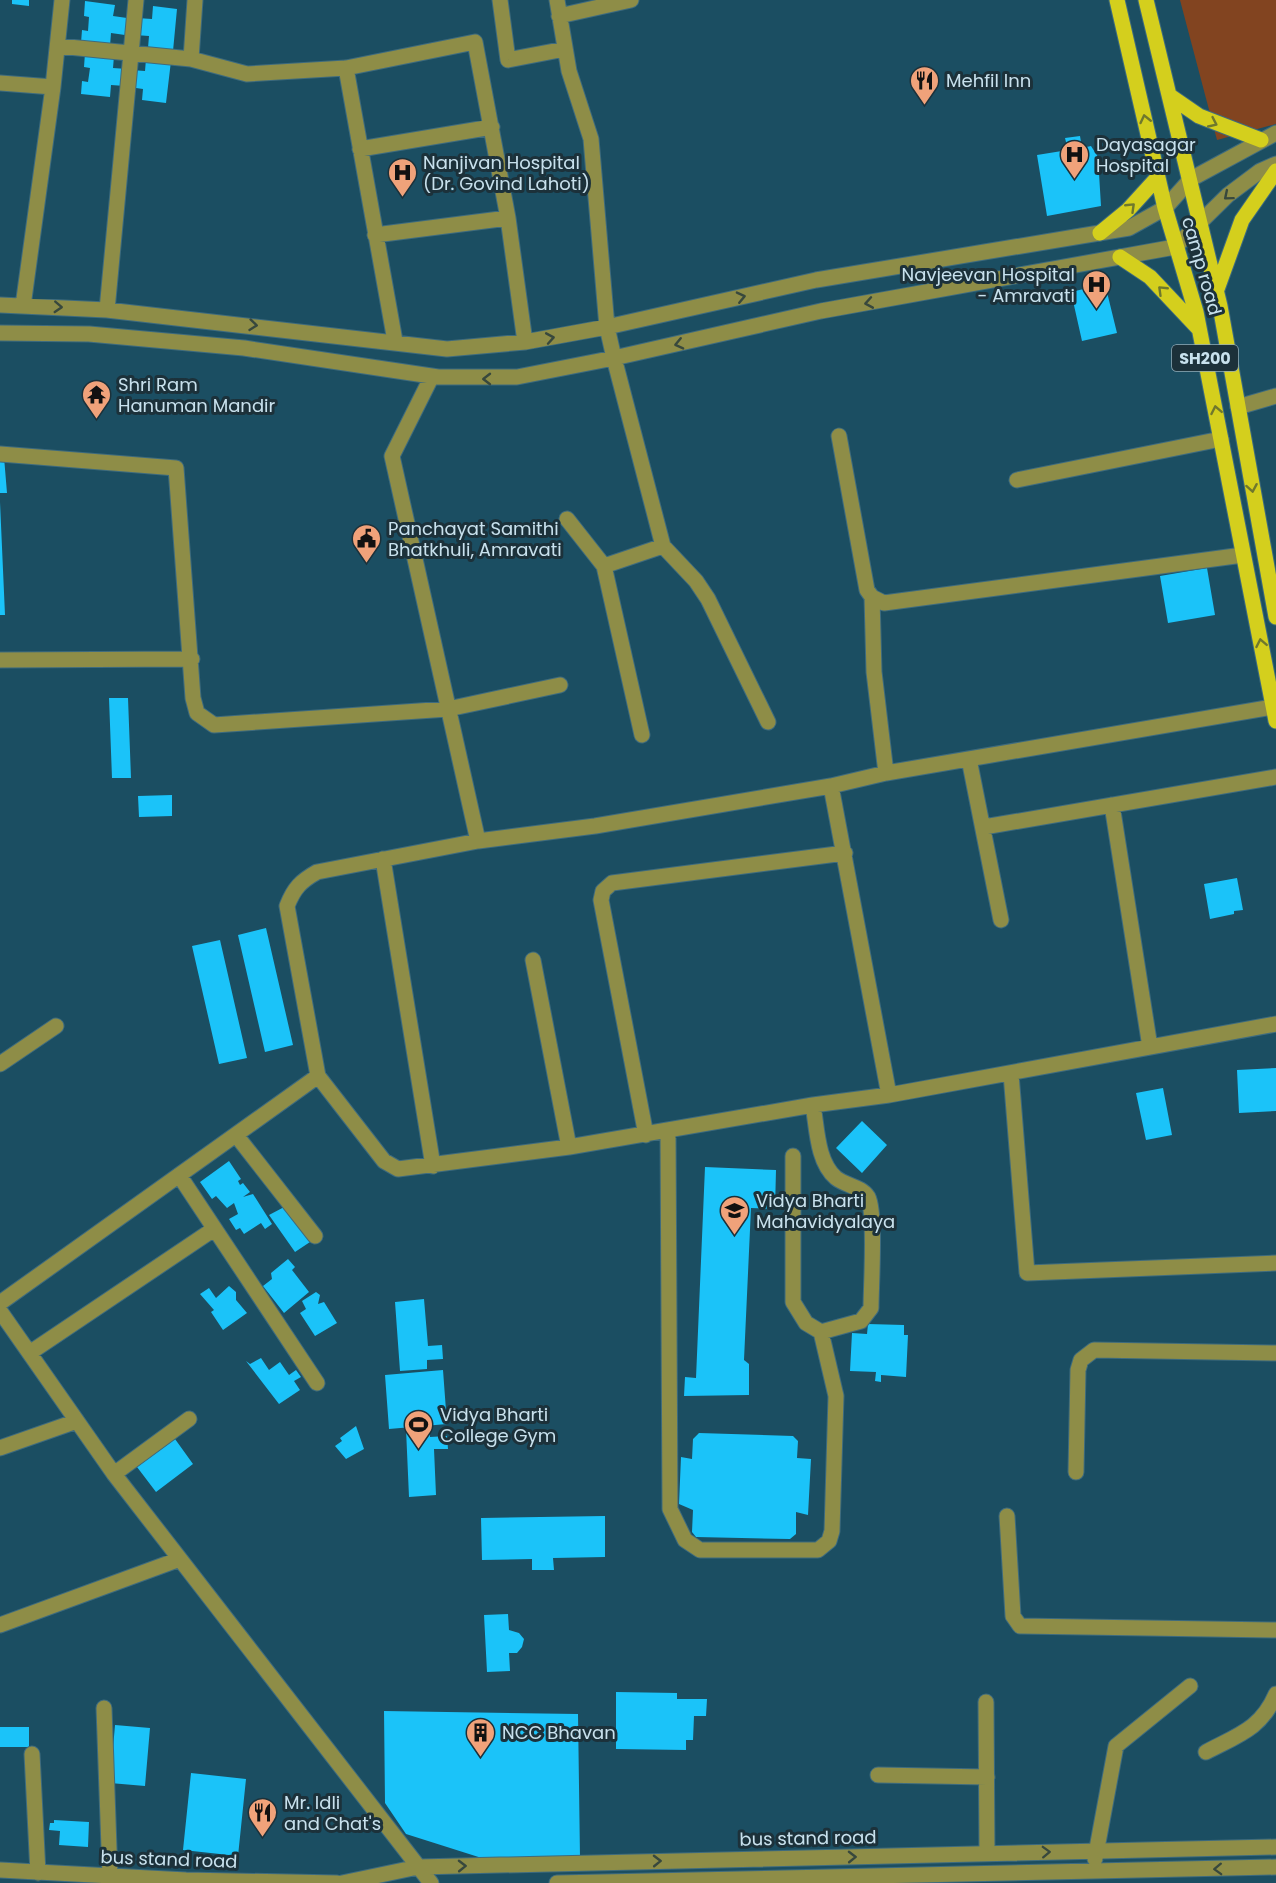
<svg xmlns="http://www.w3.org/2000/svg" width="1276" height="1883" viewBox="0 0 1276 1883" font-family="Poppins,sans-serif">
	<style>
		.park { fill: #824420 }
		.building { fill: #1bc3f9 }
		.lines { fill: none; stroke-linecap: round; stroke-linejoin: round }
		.minor-casing { stroke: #3e6b7e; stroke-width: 17 }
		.major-casing { stroke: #3e6b7e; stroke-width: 17 }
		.minor { stroke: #8e8d47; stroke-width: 15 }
		.major { stroke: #d4cf1d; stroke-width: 15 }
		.oneway { stroke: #6f782d }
		.oneway2 { stroke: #38483d }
		.labels { text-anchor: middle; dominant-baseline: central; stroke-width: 6; stroke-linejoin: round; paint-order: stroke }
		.shield { fill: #1c313a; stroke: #94acb7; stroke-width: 1.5 }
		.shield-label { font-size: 16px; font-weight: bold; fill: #c8e1ed }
		.poi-label { font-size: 18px; fill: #c8e1ed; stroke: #1c313a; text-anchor: start }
		.street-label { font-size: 18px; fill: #c8e1ed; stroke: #1c313a }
	</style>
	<rect width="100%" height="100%" fill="#1b4e62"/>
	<path class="park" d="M1180 0H1276V124L1217 140Z"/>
	<path class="building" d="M12 0H29V6L12 4Z
		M85 1 115 5 113 16 127 18 125 35 111 33 110 46 81 43 82 30 88 31 89 17 84 16Z
		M153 6 177 9 173 51 148 48 149 36 135 35 137 18 152 19Z
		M85 53 114 56 113 68 127 69 125 86 111 85 110 97 81 94 82 81 88 82 90 68 84 67Z
		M146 59 171 61 166 103 142 100 143 89 129 87 131 70 145 71Z
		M1080 136 1082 148 1091 146 1098 157 1101 206 1047 216 1037 155 1068 150 1065 138Z
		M1105 284 1117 333 1082 341 1071 292Z
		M4 457 7 493H0V458Z
		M0 502 5 615H0Z
		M1207 568 1215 615 1168 623 1160 576Z
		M109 698H128L131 778H112Z
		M172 795V816L139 817 138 796Z
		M1237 878 1243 910 1234 911V914L1210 919 1204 884Z
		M266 928 293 1045 265 1052 238 935Z
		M220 940 247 1058 219 1064 192 946Z
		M1276 1068V1111L1239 1113 1237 1070Z
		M1163 1088 1172 1135 1146 1140 1136 1093Z
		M862 1121 887 1145 862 1173 836 1148Z
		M229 1161 241 1179 238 1181 240 1185 243 1183 250 1192 243 1197 253 1194 272 1224 265 1229 261 1223 244 1234 240 1228 236 1230 229 1219 238 1214 234 1203 227 1208 216 1196 212 1199 200 1182Z
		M705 1167 776 1170 775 1209 751 1208 744 1360 749 1364V1395L684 1396 685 1377 696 1378Z
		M288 1205 313 1240 295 1252 269 1215Z
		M288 1259 295 1267 292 1270 309 1292 284 1313 263 1286 272 1279 271 1273Z
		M229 1286 236 1292V1300L247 1313 223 1330 211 1312 214 1310 200 1294 209 1288 216 1298Z
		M316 1292 320 1295 318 1304 324 1302 337 1323 315 1336 300 1313 306 1309 302 1301Z
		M424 1299 428 1346 442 1345 443 1359 427 1360V1369L400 1371 395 1302Z
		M868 1324 904 1325V1335H908L906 1377 881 1375V1382L875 1381 876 1372 850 1371 852 1333 867 1334Z
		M261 1358 269 1370 280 1362 289 1375 296 1370 301 1377 294 1381 300 1390 279 1404 246 1361 250 1364Z
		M443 1370 447 1424 389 1429 385 1375Z
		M356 1426 364 1449 346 1459 335 1446 342 1441 340 1438Z
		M429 1427 430 1437 447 1436 448 1449H434L436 1495 409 1497 406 1429Z
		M699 1433 793 1436 798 1441 797 1458 811 1459 808 1515 796 1512V1534L790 1539 696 1537 692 1532 693 1510 679 1504 681 1457 692 1459 693 1439Z
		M175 1439 193 1464 156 1492 137 1467Z
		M605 1516V1557L553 1558 554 1570H532V1559L482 1560 481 1518Z
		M508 1614 509 1630 519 1633 524 1639 522 1647 517 1653H509L510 1671 487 1672 484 1615Z
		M616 1692 677 1693V1699H707L706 1716H694L693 1740H686V1750L616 1749Z
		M384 1711 578 1714 580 1857 488 1860 406 1834 385 1803Z
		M115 1725 150 1728 145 1786 110 1783Z
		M0 1727H29V1747H0Z
		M191 1773 246 1779 238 1856 183 1850Z
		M54 1820 89 1822 88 1847 59 1845 60 1831 49 1830 50 1823H54Z"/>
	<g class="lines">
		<defs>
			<path id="minor" d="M500 0 508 60 565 49
				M557 0 569 71 591 139 607 327 614 358 663 546 696 581 708 599 768 722
				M559 16 631 0
				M58 46 191 59 247 74 346 68 475 42 508 218 525 342
				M191 59 195 0
				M346 68 395 341
				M0 83 53 87
				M360 149 492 127
				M375 235 508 218
				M0 305 107 310 447 349 525 342 607 327 816 280 1129 228 1165 208 1191 179 1276 133
				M23 306 53 87 62 0
				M107 310 136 0
				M0 333 89 334 244 348 438 377H517L614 358 821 311 1175 247 1228 195 1260 171 1276 164
				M432 376 392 456 478 841
				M1238 407 1276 396
				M839 436 867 590 872 597 884 603 1243 555
				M0 454 176 468 193 698 197 713 214 725 448 709 560 685
				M1017 480 1221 439
				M567 519 604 566 642 735
				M604 566 663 546
				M872 597 874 672 886 773
				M0 660 192 659
				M1273 707 886 773 831 786 595 826 478 841 317 872C301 881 294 888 287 906L318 1076 384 1161 398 1169 569 1147 813 1105 889 1095 1276 1024
				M969 759 1001 920
				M831 786 889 1095
				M1112 805 1150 1047
				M984 827 1276 777
				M383 859 433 1166
				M533 960 569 1147
				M0 1064 56 1026
				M1011 1074 1027 1273 1276 1263
				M668 1131 670 1509 685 1540 700 1550H818L829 1541 832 1531 836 1396 821 1332
				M236 1135 315 1236
				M646 1135 601 900 603 891 612 883 845 853
				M793 1156V1302L806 1323 821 1332 861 1321 871 1308C871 1286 876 1213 868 1197 861 1186 846 1186 836 1178 817 1162 817 1128 813 1105
				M179 1175 317 1383
				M0 1303 318 1076
				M0 1311 114 1474 431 1883
				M31 1352 214 1229
				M0 1448 77 1421
				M1076 1472 1078 1370 1081 1360 1094 1350 1276 1353
				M114 1474 189 1419
				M1007 1516 1013 1616 1020 1626 1276 1630
				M0 1625 180 1559
				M986 1702 987 1853
				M104 1708 110 1876
				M1206 1752C1238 1735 1261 1729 1276 1694
				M32 1754 38 1873
				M878 1775 987 1777
				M1095 1859 1116 1746 1190 1686
				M0 1870 186 1880 337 1883
				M342 1883 418 1867 1276 1847
				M557 1883 1276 1867"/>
			<path id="major" d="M1117 0 1165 208 1196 312 1276 721
				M1146 0 1220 306 1276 617
				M1170 96 1199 116 1261 140
				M1100 233 1128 210 1158 177
				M1120 257 1150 277 1199 329
				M1216 292 1242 220 1276 171"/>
		</defs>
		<use href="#minor" class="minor-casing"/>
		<use href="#major" class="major-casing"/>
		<use href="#minor" class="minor"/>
		<use href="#major" class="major"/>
	</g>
	<defs><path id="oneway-chevron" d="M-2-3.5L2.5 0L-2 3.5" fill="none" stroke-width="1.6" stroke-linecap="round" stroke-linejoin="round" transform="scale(1.5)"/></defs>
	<g class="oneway">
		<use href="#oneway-chevron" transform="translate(1145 119) rotate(-103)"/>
		<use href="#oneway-chevron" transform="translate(1213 123) rotate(25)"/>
		<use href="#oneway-chevron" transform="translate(1131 207) rotate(-44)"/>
		<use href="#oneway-chevron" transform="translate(1162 290) rotate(-136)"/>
		<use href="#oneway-chevron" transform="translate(1216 410) rotate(-101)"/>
		<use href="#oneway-chevron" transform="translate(1252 488) rotate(80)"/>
		<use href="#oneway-chevron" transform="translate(1261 643) rotate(-101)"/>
	</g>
	<g class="oneway2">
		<use href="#oneway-chevron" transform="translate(1228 196) rotate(140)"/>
		<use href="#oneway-chevron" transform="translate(741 297) rotate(-13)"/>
		<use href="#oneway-chevron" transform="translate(869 303) rotate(170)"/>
		<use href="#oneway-chevron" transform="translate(58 307) rotate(3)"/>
		<use href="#oneway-chevron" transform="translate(253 325) rotate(6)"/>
		<use href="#oneway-chevron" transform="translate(550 338) rotate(-10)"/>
		<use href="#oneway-chevron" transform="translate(679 344) rotate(167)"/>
		<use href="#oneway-chevron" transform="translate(487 379) rotate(-180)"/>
		<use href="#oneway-chevron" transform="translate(1046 1852) rotate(-2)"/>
		<use href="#oneway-chevron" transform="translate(852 1857) rotate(-1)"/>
		<use href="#oneway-chevron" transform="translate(657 1861) rotate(-1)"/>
		<use href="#oneway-chevron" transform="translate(462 1866) rotate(-1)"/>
		<use href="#oneway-chevron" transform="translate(1218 1869) rotate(178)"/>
	</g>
	<defs>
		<symbol id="restaurant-pin" viewBox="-11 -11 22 30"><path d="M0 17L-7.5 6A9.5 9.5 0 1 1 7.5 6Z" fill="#f0a27a" stroke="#1c313a"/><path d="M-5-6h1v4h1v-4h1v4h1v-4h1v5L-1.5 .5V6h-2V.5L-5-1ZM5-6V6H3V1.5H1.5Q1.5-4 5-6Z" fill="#111"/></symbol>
		<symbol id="hospital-pin" viewBox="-11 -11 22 30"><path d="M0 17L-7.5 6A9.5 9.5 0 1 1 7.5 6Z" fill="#f0a27a" stroke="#1c313a"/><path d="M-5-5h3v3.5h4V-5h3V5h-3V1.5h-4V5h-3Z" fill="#111"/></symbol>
		<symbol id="temple-pin" viewBox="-11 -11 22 30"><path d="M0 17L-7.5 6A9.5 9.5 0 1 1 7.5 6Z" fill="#f0a27a" stroke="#1c313a"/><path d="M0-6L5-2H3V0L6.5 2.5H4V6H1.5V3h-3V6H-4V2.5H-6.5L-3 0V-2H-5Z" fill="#111"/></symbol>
		<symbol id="civic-pin" viewBox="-11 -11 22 30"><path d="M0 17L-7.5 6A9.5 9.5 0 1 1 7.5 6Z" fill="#f0a27a" stroke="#1c313a"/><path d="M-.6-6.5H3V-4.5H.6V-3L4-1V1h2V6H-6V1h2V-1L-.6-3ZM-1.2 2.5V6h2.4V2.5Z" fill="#111"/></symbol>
		<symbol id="university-pin" viewBox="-11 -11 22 30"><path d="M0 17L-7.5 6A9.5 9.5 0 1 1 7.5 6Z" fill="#f0a27a" stroke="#1c313a"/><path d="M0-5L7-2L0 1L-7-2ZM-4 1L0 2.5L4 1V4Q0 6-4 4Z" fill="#111"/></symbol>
		<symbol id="stadium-pin" viewBox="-11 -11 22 30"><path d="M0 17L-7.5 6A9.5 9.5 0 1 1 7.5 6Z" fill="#f0a27a" stroke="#1c313a"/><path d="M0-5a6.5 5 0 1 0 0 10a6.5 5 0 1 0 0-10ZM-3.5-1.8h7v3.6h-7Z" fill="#111"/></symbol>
		<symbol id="building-pin" viewBox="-11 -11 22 30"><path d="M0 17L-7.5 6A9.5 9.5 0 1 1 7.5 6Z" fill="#f0a27a" stroke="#1c313a"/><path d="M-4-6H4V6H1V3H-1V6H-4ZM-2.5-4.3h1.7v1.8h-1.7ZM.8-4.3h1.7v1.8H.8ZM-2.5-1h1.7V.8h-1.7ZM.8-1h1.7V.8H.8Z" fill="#111"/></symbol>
	</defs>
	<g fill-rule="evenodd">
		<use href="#restaurant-pin" x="908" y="64" width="33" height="45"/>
		<use href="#hospital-pin" x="1058" y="138" width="33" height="45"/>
		<use href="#hospital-pin" x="386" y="156" width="33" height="45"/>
		<use href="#hospital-pin" x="1080" y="268" width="33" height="45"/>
		<use href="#temple-pin" x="80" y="378" width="33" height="45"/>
		<use href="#civic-pin" x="350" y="522" width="33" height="45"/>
		<use href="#university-pin" x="718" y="1194" width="33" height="45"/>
		<use href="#stadium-pin" x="402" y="1408" width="33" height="45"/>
		<use href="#building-pin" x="464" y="1716" width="33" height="45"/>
		<use href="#restaurant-pin" x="246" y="1796" width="33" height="45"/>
	</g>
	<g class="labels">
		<rect class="shield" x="1172" y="345" width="66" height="26" rx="4.5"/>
		<g class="shield-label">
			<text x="1205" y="358">SH200</text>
		</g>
		<g class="poi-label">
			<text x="946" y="80">Mehfil Inn</text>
			<text x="1096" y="144">Dayasagar<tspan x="1096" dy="21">Hospital</tspan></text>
			<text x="423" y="162">Nanjivan Hospital<tspan x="423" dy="21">(Dr. Govind Lahoti)</tspan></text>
			<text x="1075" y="274" text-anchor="end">Navjeevan Hospital<tspan x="1075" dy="21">- Amravati</tspan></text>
			<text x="118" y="384">Shri Ram<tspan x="118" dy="21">Hanuman Mandir</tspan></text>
			<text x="388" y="528">Panchayat Samithi<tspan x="388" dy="21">Bhatkhuli, Amravati</tspan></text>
			<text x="756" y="1200">Vidya Bharti<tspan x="756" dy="21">Mahavidyalaya</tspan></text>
			<text x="440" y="1414">Vidya Bharti<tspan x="440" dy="21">College Gym</tspan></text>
			<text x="502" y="1732">NCC Bhavan</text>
			<text x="284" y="1802">Mr. Idli<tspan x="284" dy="21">and Chat's</tspan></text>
		</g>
		<g class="street-label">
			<text transform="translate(1202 266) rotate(74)">camp road</text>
			<text transform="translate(808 1838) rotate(-1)">bus stand road</text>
			<text transform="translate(169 1859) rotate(2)">bus stand road</text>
		</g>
	</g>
</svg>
